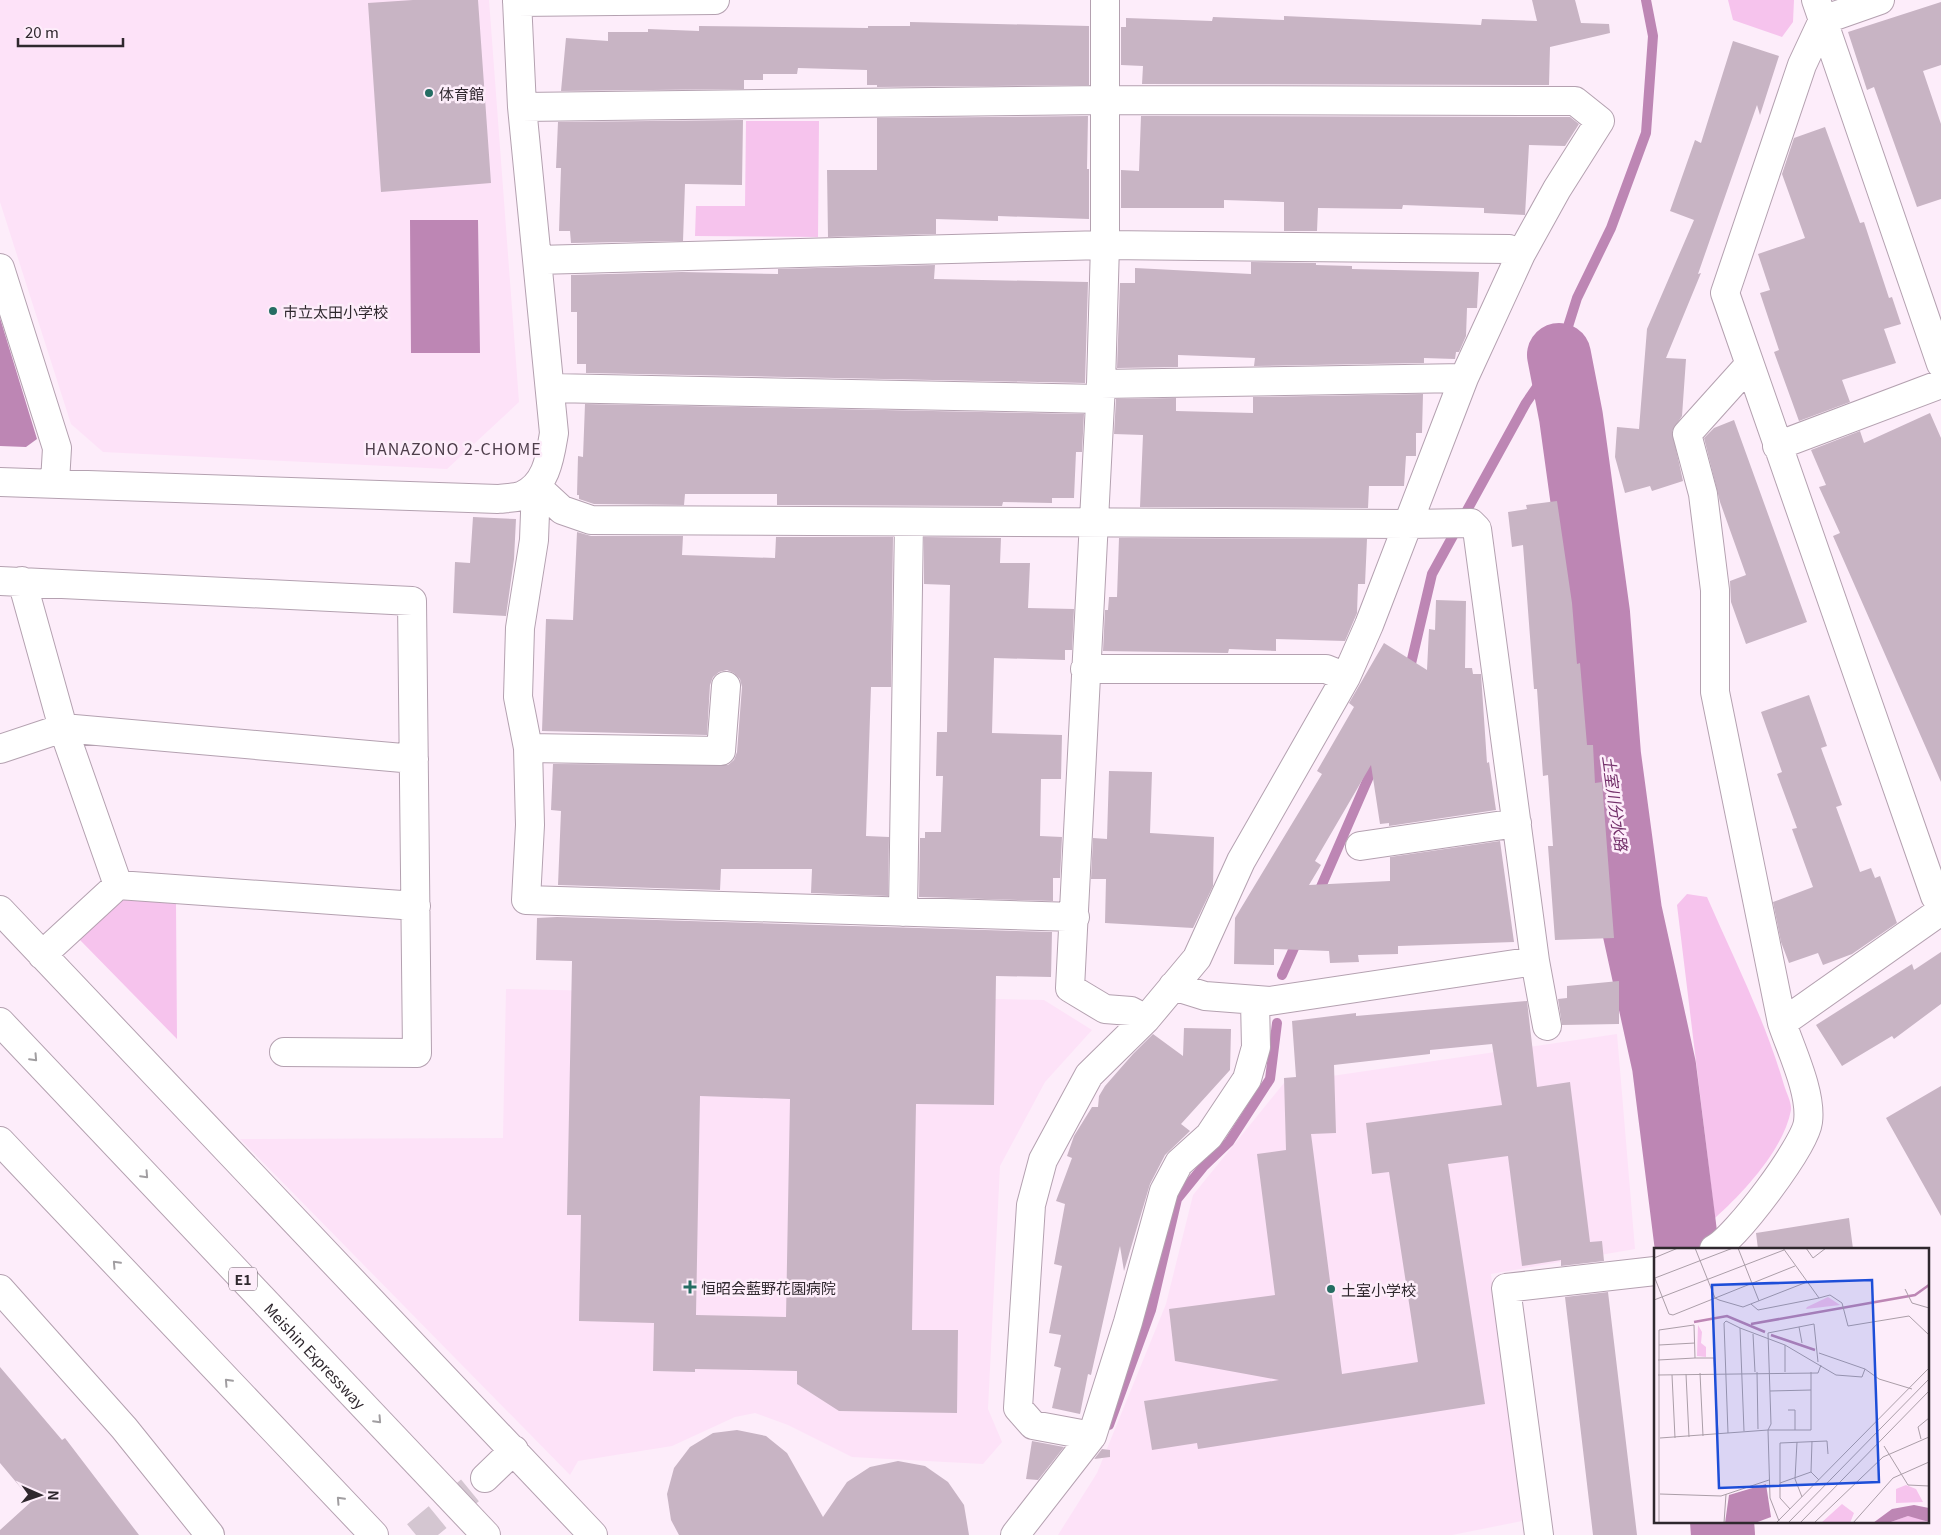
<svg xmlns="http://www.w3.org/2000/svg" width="1941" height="1535" viewBox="0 0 1941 1535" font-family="Georgia,'Noto Sans JP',serif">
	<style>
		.built { fill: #fde2f8 }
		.green { fill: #f6c3ed }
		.water { fill: #bd86b4 }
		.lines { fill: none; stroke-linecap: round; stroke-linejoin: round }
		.stream { stroke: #bd86b4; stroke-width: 10 }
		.river { stroke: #bd86b4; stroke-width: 64 }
		.building { fill: #c8b4c4; fill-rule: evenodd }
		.minor-tunnel { stroke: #d4c6d1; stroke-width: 28; stroke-dasharray: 28 14; stroke-linecap: butt }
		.minor-casing { stroke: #b4a1b0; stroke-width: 30 }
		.tertiary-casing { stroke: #b4a1b0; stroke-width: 30 }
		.motorway-casing { stroke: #b4a1b0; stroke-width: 30 }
		.minor { stroke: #fff; stroke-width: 28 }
		.tertiary { stroke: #fff; stroke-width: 28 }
		.motorway { stroke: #fff; stroke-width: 28 }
		.oneway { stroke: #a19ea1 }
		.poi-dot { fill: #256d63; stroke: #fdedfa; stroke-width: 2 }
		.labels { text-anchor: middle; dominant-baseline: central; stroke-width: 5; stroke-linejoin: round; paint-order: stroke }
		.shield { fill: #fdedfa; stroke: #6d636b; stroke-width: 1 }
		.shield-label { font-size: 14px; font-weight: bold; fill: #2f282e }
		.poi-label { font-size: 15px; fill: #2f282e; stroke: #fdedfa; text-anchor: start }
		.street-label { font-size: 15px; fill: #2f282e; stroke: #fdedfa }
		.neighbourhood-label { font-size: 16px; letter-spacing: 1px; fill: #4e3e4b; stroke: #fdedfa }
		.water-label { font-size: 16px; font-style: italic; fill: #75326c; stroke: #fdedfa }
		.inset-river { fill: none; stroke: #bd86b4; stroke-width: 2.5 }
		.inset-road { fill: none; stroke: #ab9ea8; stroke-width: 1 }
		.view { fill: #1d4ed8; fill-opacity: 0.15; stroke: #1d4ed8; stroke-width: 2.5 }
		.inset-edge { fill: none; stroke: #2f282e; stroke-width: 2.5 }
	</style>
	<rect width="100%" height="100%" fill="#fdedfa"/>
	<path class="built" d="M0 0H489L519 402 447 469 103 452 71 424 0 202Z
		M506 989 1044 1000 1092 1030 1045 1082 1000 1166 988 1409 1002 1442 983 1464 852 1457 788 1425 755 1413 735 1417 672 1446 578 1461 570 1475 240 1139 503 1138Z
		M1617 1034 1635 1249 1491 1274 1522 1521 1452 1535H1058L1097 1473 1166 1304 1193 1195 1284 1083Z"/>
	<path class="green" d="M1728 0H1794L1793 22 1782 37 1733 20Z
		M746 121H819L818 237 695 236 696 206H745Z
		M113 890 176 904 177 1039 80 940Z
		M1687 894 1707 897C1734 959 1765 1020 1784 1085 1786 1092 1792 1103 1791 1110 1784 1149 1743 1193 1715 1218L1677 905Z"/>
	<path class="water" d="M410 220H478L480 353H411Z
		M0 318 37 439 26 447 0 446Z"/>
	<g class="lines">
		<path class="stream" d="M1409 672 1432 574 1526 403 1559 355 1577 298 1611 228 1646 133 1653 36 1646 0
			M1317 896 1377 758
			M1282 975 1298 939
			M1109 1425 1151 1310 1177 1199 1203 1167 1229 1142 1270 1079 1277 1023"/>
		<path class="river" d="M1559 355 1571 417 1598 613 1609 755 1630 911 1664 1066 1687 1249
			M1722 1521 1723 1535"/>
	</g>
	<path class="building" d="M413 0H478L491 183 381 192 368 3Z
		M1532 0H1575L1581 23 1609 24 1610 33 1550 47 1549 85 1142 84 1143 66 1121 65V27H1126V18L1212 21 1213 17 1284 20V16L1481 25 1482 19 1537 21Z
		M1941 2V65L1923 71 1941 124V199L1917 207 1874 87 1867 90 1848 32Z
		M910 22 1089 26V85L877 87V85H867V70L798 68 797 74H763V80H744V89L561 91 566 38 608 41V32H648V29L699 31V26L868 28V26H910Z
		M1733 41 1779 56 1760 115 1757 105 1698 274 1701 273 1666 358 1686 359 1682 416 1672 431 1683 481 1652 491 1650 486 1625 493 1615 457 1617 427 1639 429 1647 329 1694 220 1670 211 1695 140 1701 143Z
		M1088 116 1087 169H1089V219L998 216V221L936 219V234L828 237 827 170H877V118Z
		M1141 116 1570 117 1579 124 1565 146 1529 145 1525 215 1484 213V208L1403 205 1402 209 1318 208 1317 231H1284V202L1224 200V208H1121V170L1139 171Z
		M743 120 742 185 685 184 683 241 571 243 570 231H559L561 168H556L558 122Z
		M1825 127 1860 223 1864 222 1889 298 1892 297 1901 324 1884 329 1896 363 1842 380 1850 402 1799 421 1774 352 1779 350 1760 293 1770 290 1758 254 1805 238 1782 174 1794 138Z
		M1251 262 1316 263V265L1352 266V269L1479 272 1477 308H1467L1466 336 1459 352H1456L1455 359 1424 358V363L1254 366 1255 358 1178 355V367L1117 368 1120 283H1135V268L1251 274Z
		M935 265 934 279 1088 282 1085 383 586 373V364H577V312H571V275L682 272 778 274V269Z
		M1423 394 1422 433H1416V456H1406L1404 486H1369L1368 508 1140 507 1143 435 1114 434 1116 399 1176 398V411L1253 413V397Z
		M585 404 1084 414 1082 452H1076L1074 498H1052V503L1003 502 1002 506 777 505V494H685L684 505 594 504 579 499V495H577L578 456 583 457Z
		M1930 413 1941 438V782L1833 536 1840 533 1819 487 1826 485 1811 450 1860 431 1864 443Z
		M1734 420 1807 622 1746 644 1731 602 1730 581 1746 575 1720 502 1704 438 1714 428Z
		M1557 501 1572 603 1577 664 1580 663 1587 745H1593L1595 783 1602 782 1614 938 1555 940 1548 846H1553L1548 775 1543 776 1537 689H1534L1523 545 1512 547 1508 512 1527 509 1526 505Z
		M473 517 516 519 514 559 506 616 453 613 455 562 470 563Z
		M577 532 591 536H683L682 555 775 558 776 537H893L891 687H871L866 836 889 837 888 896 811 893 812 869H721L720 890 558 885 561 811 551 810 553 764 728 765 734 760 737 752 742 687 740 679 734 673 727 670 719 672 713 677 710 685 707 735 542 731 546 619 573 620Z
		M924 537 1001 538 1000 563H1030L1028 608 1074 609 1072 650H1065V660L994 658 992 733 1062 735 1061 779H1041L1040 836 1062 837 1060 878H1053V901L919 897 920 838H925V832H941L943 776H936L937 732H947L950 585 924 584Z
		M1119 538 1367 539 1365 584H1358L1357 613 1345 641 1276 639V651L1229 649 1228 653 1103 651 1105 610H1108L1109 597H1117Z
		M1436 600 1466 601 1465 668H1472L1473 674H1481L1487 763 1489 762 1496 810 1389 826V823L1380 824 1371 765 1315 861 1321 865 1309 885 1390 881V857L1500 841 1514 942 1398 946V954L1358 955 1359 962 1330 963 1329 951 1274 949V965L1234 964 1235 918 1322 774 1317 771 1354 707 1349 703 1384 643 1427 670 1429 629 1435 630Z
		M1809 695 1827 746 1821 748 1842 805 1836 807 1860 872 1871 868 1875 878 1880 876 1897 923 1852 954 1823 965 1818 953 1789 963 1781 942 1773 902 1813 887 1792 829 1797 828 1777 774 1782 772 1761 712Z
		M1109 771 1152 772 1150 833 1214 837 1213 886 1193 928 1105 923 1106 879H1091L1093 838 1107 839Z
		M557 917 1052 932 1051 977 996 976 994 1105 916 1104 912 1330H958L957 1413 839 1411 797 1384V1371L695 1369V1372L653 1371 654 1323 579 1321 581 1215H567L572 961 536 960 537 918ZM700 1096 790 1099 786 1317 696 1315Z
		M1941 952V1004L1894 1039 1892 1036 1842 1066 1816 1025 1912 964 1914 970Z
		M1619 981V1024L1562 1025 1558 999 1567 998V986Z
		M1527 1001 1537 1087 1570 1082 1590 1242 1602 1241 1604 1261 1561 1266V1260L1522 1266 1508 1156 1448 1164 1485 1404 1198 1449 1197 1443 1152 1450 1144 1401 1279 1380 1175 1361 1169 1309 1275 1295 1257 1154 1286 1150 1284 1078 1296 1077 1292 1021 1356 1013V1016ZM1492 1044 1502 1105 1366 1123 1372 1174 1389 1172 1418 1362 1342 1374 1311 1134 1336 1133 1334 1065 1430 1054V1050Z
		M1184 1028 1231 1029 1230 1070 1181 1124 1190 1131 1165 1155 1150 1184 1124 1271 1120 1246 1091 1375 1088 1374 1080 1414 1052 1408 1061 1368 1054 1366 1061 1335 1049 1333 1062 1266 1054 1264 1065 1204 1056 1201 1072 1158 1067 1156 1074 1136 1092 1107H1098L1099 1096 1105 1086 1133 1054 1153 1034 1183 1056Z
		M1941 1086V1216L1886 1118Z
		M1849 1218 1853 1249H1758L1756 1233Z
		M1608 1292 1637 1535H1593L1565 1297Z
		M0 1367 62 1440 65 1438 139 1535H0V1530L32 1501 0 1463Z
		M737 1430 766 1436 787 1453 823 1517 847 1482 870 1467 898 1461 925 1466 948 1482 964 1505 969 1535H679L671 1520 667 1494 674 1468 690 1447 713 1433Z
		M1032 1441 1064 1447 1038 1480 1026 1479Z
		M1102 1449 1110 1450V1457L1094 1459Z"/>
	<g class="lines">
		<path class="minor-tunnel" d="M416 1535 485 1478"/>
		<defs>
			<path id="minor" d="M1105 0V245L1101 384 1070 988 1105 1009 1131 1011 1146 1019
				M1816 0 1941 364
				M1880 0 1823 20 1802 65 1725 293 1935 896 1941 906
				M517 2 715 0
				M522 107 1103 100 1575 101 1600 121 1557 189 1521 254
				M537 260 1105 245 1509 249 1521 254 1464 378 1369 625 1346 677 1241 861 1197 958 1146 1019 1089 1075 1043 1160 1031 1205 1018 1408 1033 1425 1092 1436 1015 1535
				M0 268 57 448 55 482
				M1749 365 1687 434 1703 494 1715 590V692L1782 1023
				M1101 384 1464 378
				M550 388 1100 399
				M1777 446 1941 384
				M0 482 498 499C505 498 514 498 521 496 547 485 550 457 554 433L522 107 517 0
				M536 486 562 510 591 520 1407 524 1471 523 1477 529 1535 961 1270 1001 1205 996 1173 986
				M536 486 534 540 520 628 518 697 528 748 530 825 526 900 1075 917
				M0 581 412 601 417 1053 284 1052
				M22 581 63 728 118 885
				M1085 669H1326L1346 677
				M528 748 721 751 726 686
				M0 749 63 728 414 759
				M1360 846 1517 823
				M0 910 593 1535
				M903 912 909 522
				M42 955 118 885 416 906
				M1535 961 1547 1026
				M1714 1249C1736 1238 1805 1146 1808 1122 1812 1093 1791 1050 1782 1023L1941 911
				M1092 1436 1128 1322 1164 1191 1179 1163 1209 1136 1247 1079 1256 1047 1255 1001
				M485 1478 514 1450
				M1539 1535 1506 1288 1655 1271"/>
			<path id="tertiary" d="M0 1289 124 1428 210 1535"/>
			<g id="motorway">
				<path id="s1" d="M0 1022 486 1535"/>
				<path d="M0 1141 374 1535"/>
			</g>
		</defs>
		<use href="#minor" class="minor-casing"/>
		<use href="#tertiary" class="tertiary-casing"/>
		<use href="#motorway" class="motorway-casing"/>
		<use href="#minor" class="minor"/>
		<use href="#tertiary" class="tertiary"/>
		<use href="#motorway" class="motorway"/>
	</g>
	<defs><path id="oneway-chevron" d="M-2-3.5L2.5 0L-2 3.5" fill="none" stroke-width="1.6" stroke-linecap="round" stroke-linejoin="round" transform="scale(1.25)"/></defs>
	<g class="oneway">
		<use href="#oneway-chevron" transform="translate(34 1058) rotate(47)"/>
		<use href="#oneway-chevron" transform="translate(145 1175) rotate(47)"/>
		<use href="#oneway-chevron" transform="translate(116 1264) rotate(-133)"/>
		<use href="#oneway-chevron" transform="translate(228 1382) rotate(-133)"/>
		<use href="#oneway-chevron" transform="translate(378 1420) rotate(47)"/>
		<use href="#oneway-chevron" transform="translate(340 1500) rotate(-133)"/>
	</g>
	<g class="poi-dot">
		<circle cx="429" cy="93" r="5"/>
		<circle cx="273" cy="311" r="5"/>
		<path d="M687.5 1279.5h5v5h5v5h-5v5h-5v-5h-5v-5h5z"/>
		<circle cx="1331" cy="1289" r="5"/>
	</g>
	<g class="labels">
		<rect class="shield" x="229" y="1267.5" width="28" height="23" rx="4"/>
		<g class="shield-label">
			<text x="243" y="1279">E1</text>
		</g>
		<g class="poi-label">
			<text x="439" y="93">体育館</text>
			<text x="283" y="311">市立太田小学校</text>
			<text x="701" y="1287">恒昭会藍野花園病院</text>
			<text x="1341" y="1289">土室小学校</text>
		</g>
		<g class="street-label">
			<text stroke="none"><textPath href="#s1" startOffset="459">Meishin Expressway</textPath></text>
		</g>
		<g class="neighbourhood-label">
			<text x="453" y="448">HANAZONO 2-CHOME</text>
		</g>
		<g class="water-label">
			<text transform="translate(1616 803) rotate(82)">土室川分水路</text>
		</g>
	</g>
	<g transform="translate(1654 1248)">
		<rect width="275" height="275" fill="#fdedfa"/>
		<path d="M174 49 186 57 152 61 153 59ZM44 77 48 84 47 95 52 99V109L43 108ZM252 237 262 241 269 254 242 255V241ZM188 256 200 265 196 275H167ZM254 268 266 270 275 275H234Z" fill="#f6c3ed"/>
		<path d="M112 236 117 269 101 275H71L75 247ZM260 257 275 260V274L254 268 234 275H219L238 261Z" fill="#bd86b4"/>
		<path class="inset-river" d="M40 74 73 68 111 84M97 76 261 47 275 37M117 87 161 102"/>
		<path class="inset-road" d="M41 0 61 50 65 52 89 59 153 34M84 0 105 53M129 0 165 50 176 47 188 55 194 78 255 68 275 87M152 0 159 10 172 0M0 10 24 0M0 28 15 66 19 67 141 18M1 30 79 0M251 41 258 55 275 60M0 52 130 2M97 56 104 62 165 50M145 79 148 95M99 86 101 124M5 97 41 95M131 97V124M165 105 211 121M4 112 41 110M103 124 104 181M157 124V182H114L117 176 114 85 160 76 164 114M46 125 49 188M32 126 35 189M4 127 164 125 167 117M18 127 21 190M116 143 157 142M134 162H141V182M90 183 86 80 131 97 182 127 208 129 211 121 225 131 258 141M74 185 70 75 72 73 86 80M6 190 114 182 116 250 125 273M267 191 264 179 275 170M158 193 157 224 165 232M143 194 141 231 148 249M230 198 254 237 275 238M126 235 157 224M6 246 67 248 115 232M136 261 126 250V195L173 193 174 206M5 275V82L40 77 41 110H60L64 186M70 275 72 246M122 275 275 120M134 275 275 131M146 275 275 143M160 275 229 209 275 189M199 275 239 230 275 214"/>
		<path class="view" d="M218 32 225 234 65 240 58 37Z"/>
		<rect width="275" height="275" class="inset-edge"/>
	</g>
	<g transform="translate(40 1495) rotate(92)" stroke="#fdedfa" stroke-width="4" paint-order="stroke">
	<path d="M0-4L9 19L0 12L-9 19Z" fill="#2f282e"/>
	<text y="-8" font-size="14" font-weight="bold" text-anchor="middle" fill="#2f282e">N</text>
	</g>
	<path d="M18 38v8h105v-8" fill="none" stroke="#2f282e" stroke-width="2.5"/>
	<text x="25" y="38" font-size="15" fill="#2f282e" stroke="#fdedfa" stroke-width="4" paint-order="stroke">20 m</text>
</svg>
